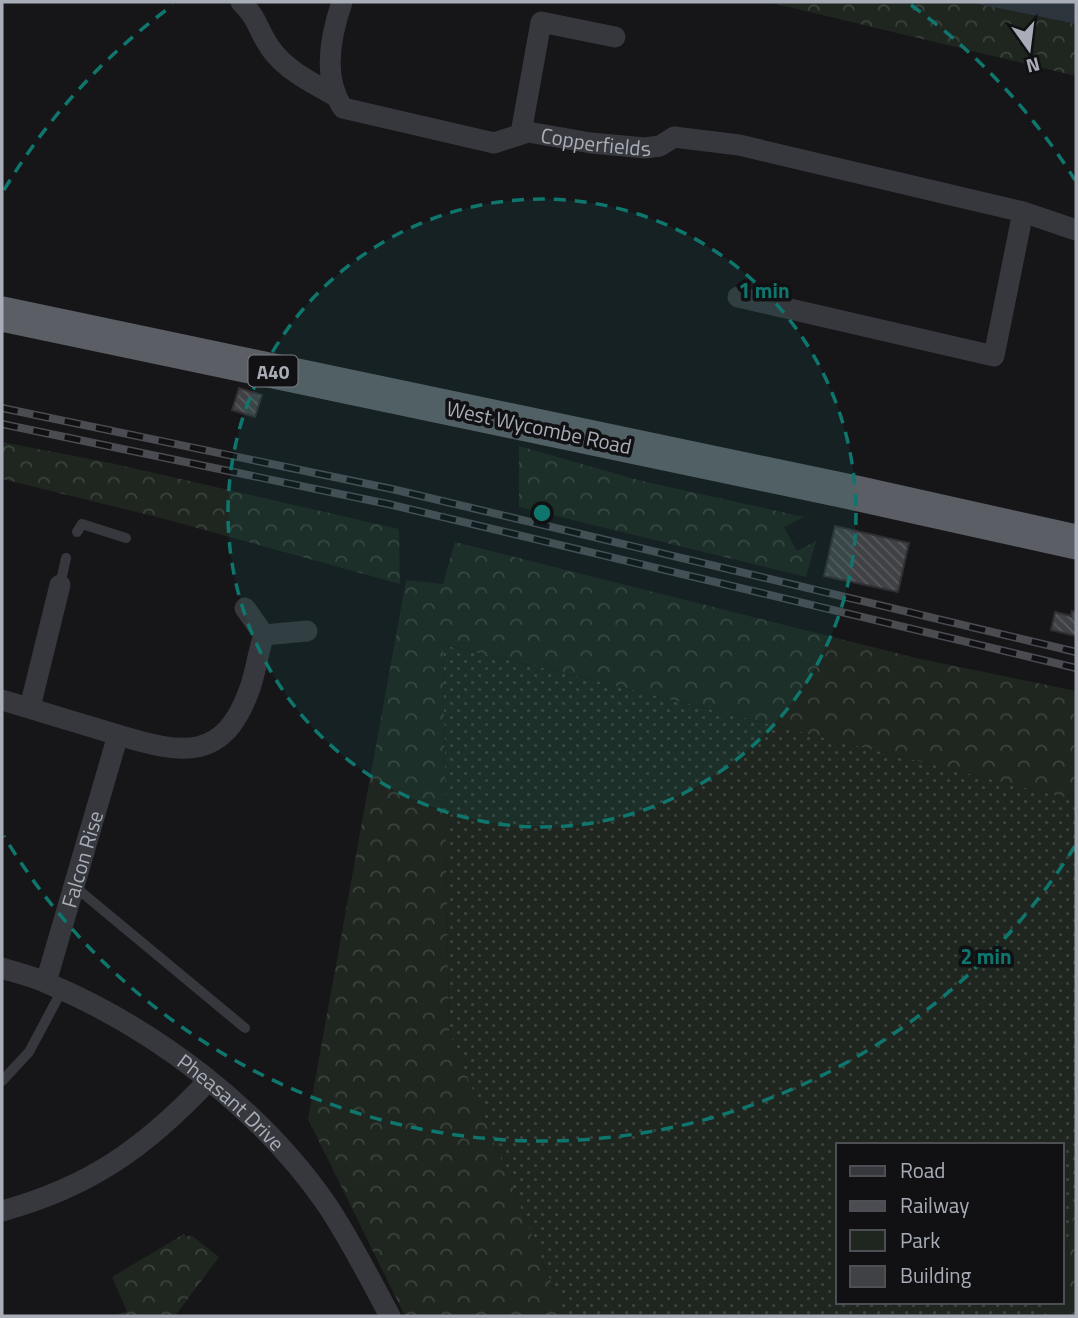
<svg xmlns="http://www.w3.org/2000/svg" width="1078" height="1318" viewBox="0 0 1078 1318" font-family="'Titillium Web',sans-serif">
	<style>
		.green { fill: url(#green-dots) }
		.forest { fill: url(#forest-crowns) }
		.water { fill: #2c353c }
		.building { fill: url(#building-back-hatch); stroke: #303034; stroke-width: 2 }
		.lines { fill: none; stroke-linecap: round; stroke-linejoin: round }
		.service { stroke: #37383d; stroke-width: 10 }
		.minor { stroke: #37383d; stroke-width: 21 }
		.trunk { stroke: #5b5e65; stroke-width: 35 }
		.rail-casing { stroke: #4a4c52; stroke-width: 8 }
		.rail { stroke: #111113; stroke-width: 5; stroke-dasharray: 16; stroke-linecap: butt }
		.ring { fill: none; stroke: #0f766e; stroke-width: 3.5; stroke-dasharray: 12 9 }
		.labels { text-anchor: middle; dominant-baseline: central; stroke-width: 7; stroke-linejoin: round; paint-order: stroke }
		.shield { fill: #111113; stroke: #7b7e86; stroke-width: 2 }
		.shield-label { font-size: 19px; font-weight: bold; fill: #a8adb8 }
		.street-label { font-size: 21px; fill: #a8adb8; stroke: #111113 }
		.centre { fill: #0f766e; stroke: #111113; stroke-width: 3.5 }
		.ring-label { font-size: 21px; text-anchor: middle; font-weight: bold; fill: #0f766e; stroke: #111113; stroke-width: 7; stroke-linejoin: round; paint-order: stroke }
	</style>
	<defs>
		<pattern id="green-dots" width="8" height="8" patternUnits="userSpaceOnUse" patternTransform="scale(1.75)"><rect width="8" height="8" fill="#1e261f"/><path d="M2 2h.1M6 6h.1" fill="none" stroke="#3c433d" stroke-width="1.8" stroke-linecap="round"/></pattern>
		<pattern id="forest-crowns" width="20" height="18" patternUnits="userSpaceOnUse" patternTransform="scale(1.75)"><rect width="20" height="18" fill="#1e261f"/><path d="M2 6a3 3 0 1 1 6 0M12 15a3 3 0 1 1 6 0" fill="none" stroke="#3c433d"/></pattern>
		<pattern id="building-back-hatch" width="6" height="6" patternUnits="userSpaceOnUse" patternTransform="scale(1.75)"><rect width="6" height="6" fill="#404145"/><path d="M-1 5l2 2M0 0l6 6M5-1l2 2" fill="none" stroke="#595a5e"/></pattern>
	</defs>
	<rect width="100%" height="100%" fill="#161618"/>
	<path class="green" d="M443 645 585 678 1054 795 1076 799V1204L1062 1266V1145H838V1302H1051L1043 1316H565L449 1032Z"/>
	<path class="forest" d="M768 2H968L1076 24V76Z
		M2 442 111 463 399 529 400 584 157 517 2 479Z
		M519 446 638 480 804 517 784 527 797 551 816 541 806 577 519 507Z
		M455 542 916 658 1076 691V799L1054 795 585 678 443 645 449 1032 565 1316H405L308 1119 406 580 443 584Z
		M1076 1204V1316H1043L1051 1302H1062V1266Z
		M184 1234 186 1237 191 1235 219 1257 175 1316H112L127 1311 112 1277Z"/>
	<path class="water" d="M968 2H1076V24Z"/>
	<path class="building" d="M239 388 262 395 255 417 232 410Z
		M835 526 909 543 898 592 824 576Z
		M1072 611 1076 612V636L1051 630 1055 612 1071 616Z"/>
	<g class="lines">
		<path class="service" d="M77 532 82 524 126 538
			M60 585 66 558
			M74 886 245 1028
			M2 1081 29 1052 62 990"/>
		<g class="minor">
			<path d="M241 2C258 18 258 31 271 49 286 70 312 83 334 95"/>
			<path id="s1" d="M342 2C331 34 322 78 343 108L494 143 528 132 591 143 645 148 660 146 674 137 739 145 1023 212 1076 230"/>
			<path d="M521 133 541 22 615 37"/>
			<path d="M738 297 994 356 1023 212"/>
			<path d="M245 608 264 635 307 631"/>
			<path d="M2 700 118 735"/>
			<path d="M30 707 60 585"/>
			<path id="s2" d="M2 968C17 973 33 976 47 983 154 1028 261 1109 327 1205 351 1241 370 1279 390 1316"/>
			<path id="s3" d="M46 982 118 735C182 754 224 763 250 688 256 671 258 652 264 635"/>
			<path d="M2 1211C90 1187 146 1147 208 1081"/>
		</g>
		<path class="trunk" d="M2 314 860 494 1076 542"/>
		<defs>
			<path id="rail" d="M2 408 392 489 1076 652
				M2 424 388 504 1076 668"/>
		</defs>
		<use href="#rail" class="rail-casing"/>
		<use href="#rail" class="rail"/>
	</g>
	<circle cx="542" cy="513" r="314" fill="#0f766e" fill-opacity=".12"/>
	<g class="ring">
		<circle cx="542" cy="513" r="314"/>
		<path d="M1075 846A628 628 0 0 1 4 836M4 190A628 628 0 0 1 173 5M911 5A628 628 0 0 1 1075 180"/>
	</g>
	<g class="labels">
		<rect class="shield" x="248.5" y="355.5" width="49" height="31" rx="5"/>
		<g class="shield-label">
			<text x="273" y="371">A40</text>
		</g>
		<g class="street-label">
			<text stroke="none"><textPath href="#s1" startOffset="369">Copperfields</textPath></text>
			<text transform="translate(539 427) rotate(12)">West Wycombe Road</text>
			<text stroke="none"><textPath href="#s3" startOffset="128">Falcon Rise</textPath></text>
			<text stroke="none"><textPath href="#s2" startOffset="268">Pheasant Drive</textPath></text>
		</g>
	</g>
	<circle cx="542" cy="513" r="10" class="centre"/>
	<g class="ring-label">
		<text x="764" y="298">1 min</text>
		<text x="986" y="964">2 min</text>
	</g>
	<rect width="1078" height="1318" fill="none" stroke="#a8adb8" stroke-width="7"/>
	<rect x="836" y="1143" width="228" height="161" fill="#111113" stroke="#4d4f55" stroke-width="2"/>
	<rect x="850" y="1166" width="35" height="10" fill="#37383d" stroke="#4d4f55" stroke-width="2"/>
	<text x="900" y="1178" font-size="21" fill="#a8adb8">Road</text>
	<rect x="850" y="1201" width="35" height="10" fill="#4a4c52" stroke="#4d4f55" stroke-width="2"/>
	<text x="900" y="1213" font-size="21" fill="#a8adb8">Railway</text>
	<rect x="850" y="1230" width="35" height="21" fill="#1e261f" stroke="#4d4f55" stroke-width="2"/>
	<text x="900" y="1248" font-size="21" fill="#a8adb8">Park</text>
	<rect x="850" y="1266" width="35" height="21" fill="#404145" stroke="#4d4f55" stroke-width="2"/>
	<text x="900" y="1283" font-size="21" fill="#a8adb8">Building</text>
	<g transform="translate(1029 49) rotate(166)" stroke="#111113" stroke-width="5" paint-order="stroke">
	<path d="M0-5L12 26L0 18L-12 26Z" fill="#a8adb8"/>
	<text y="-10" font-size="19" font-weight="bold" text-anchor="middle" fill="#a8adb8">N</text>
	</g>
</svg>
